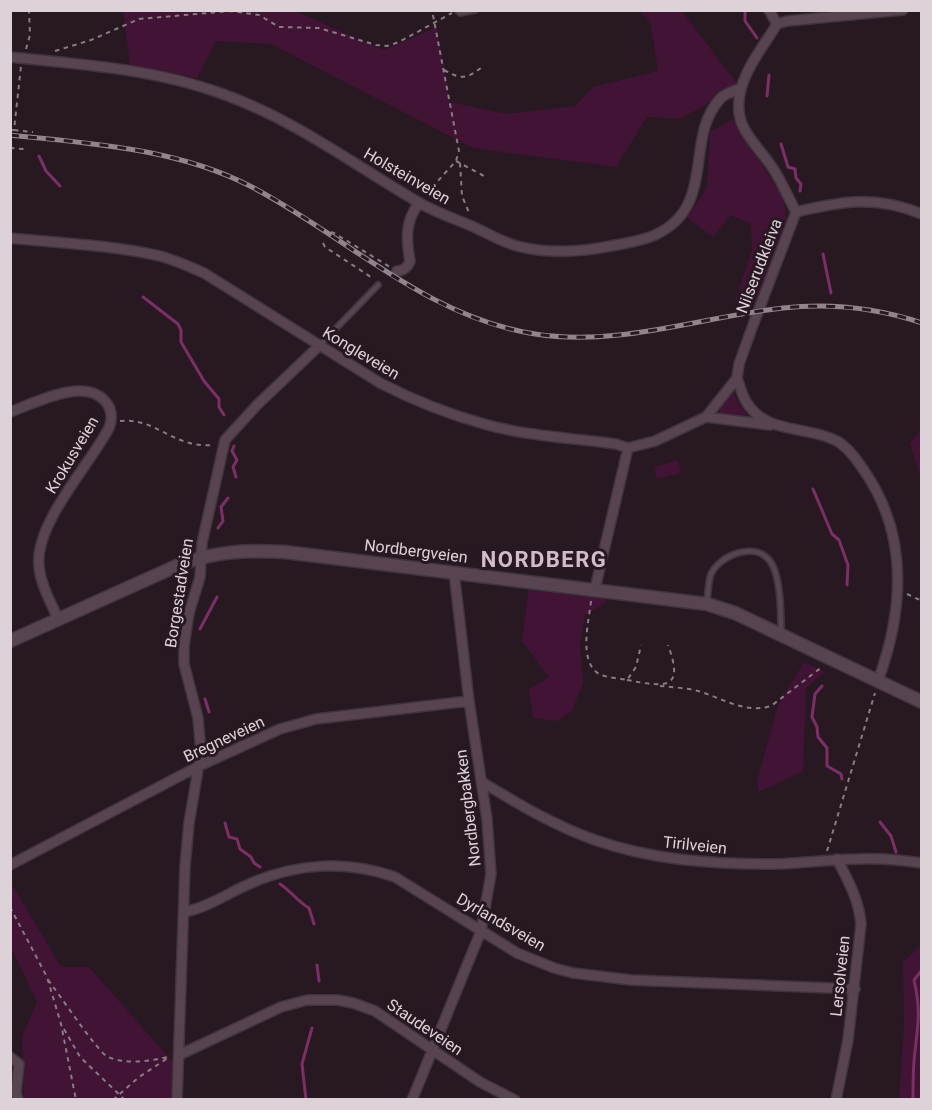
<svg xmlns="http://www.w3.org/2000/svg" width="932" height="1110" viewBox="0 0 932 1110" font-family="Roboto,sans-serif">
	<style>
		.green { fill: #411334 }
		.lines { fill: none; stroke-linecap: round; stroke-linejoin: round }
		.stream { stroke: #7b2f65; stroke-width: 3 }
		.service-casing { stroke: #41353d; stroke-width: 8 }
		.minor-casing { stroke: #41353d; stroke-width: 12 }
		.tertiary-casing { stroke: #41353d; stroke-width: 15 }
		.path { stroke: #897c84; stroke-width: 2; stroke-dasharray: 4.5 4.5; stroke-linecap: butt }
		.service { stroke: #574450; stroke-width: 4.5 }
		.minor { stroke: #574450; stroke-width: 9 }
		.tertiary { stroke: #574450; stroke-width: 12 }
		.rail-casing { stroke: #92848c; stroke-width: 5 }
		.rail { stroke: #281822; stroke-width: 3; stroke-dasharray: 9; stroke-linecap: butt }
		.labels { text-anchor: middle; dominant-baseline: central; stroke-width: 6; stroke-linejoin: round; paint-order: stroke }
		.street-label { font-size: 16px; fill: #ded2d9; stroke: #281822 }
		.district-label { font-size: 22px; font-weight: bold; letter-spacing: 1.5px; fill: #d3bcca; stroke: #281822 }
	</style>
	<rect width="100%" height="100%" fill="#281822"/>
	<path class="green" d="M123 11H295L384 50 437 27 450 102 506 114 575 106 593 87 658 71 651 25 640 11H682L739 86 680 119 647 117 616 167 473 148 271 44 216 41 197 78 130 65Z
		M733 119 784 199 787 221 783 238 755 303 735 301 752 249 751 224 731 215 713 237 687 218 707 187 710 132Z
		M733 391 738 403 748 416V418L721 416 719 409Z
		M921 428V479L910 444Z
		M678 460 681 473 657 479 654 467Z
		M529 587 607 596 605 603 585 615 580 644 583 683 572 711 557 721 533 718 529 689 549 677 522 641Z
		M804 662 825 672 806 688 803 771 759 792 757 781 778 705Z
		M10 881 61 967H89L173 1062 174 1099H24L22 1037 37 1002 11 947Z
		M921 946V1099H899L904 1026 903 962Z"/>
	<g class="lines">
		<path class="stream" d="M745 10V21L757 38
			M767 96 769 75
			M781 144 788 167 795 169 796 178 801 184 800 191
			M39 156 46 171 60 186
			M823 254 831 293
			M143 297 178 324 181 330V342L204 381 219 399V407L224 415
			M234 446 232 451 237 460 233 467 236 477
			M813 489 832 534 839 540 848 565 847 585
			M218 528 223 521 221 507 228 498
			M200 629 217 597
			M822 686 815 694 812 717 817 727 818 737 827 748V766L841 774 842 779
			M205 699 209 712
			M880 822 891 836 896 852
			M225 823 229 837 237 839 240 849 251 857 254 863 260 867
			M280 884C291 891 297 901 309 908L314 924
			M317 965 319 981
			M306 1100 302 1064 312 1028
			M913 1100C913 1087 913 1074 914 1061 917 1028 922 1014 914 980L922 970"/>
		<defs>
			<path id="service" d="M457 10 460 13 475 10
				M320 345 378 285
				M707 602C708 594 708 582 711 574 720 555 755 541 770 561 781 576 781 614 781 633"/>
			<path id="minor" d="M777 24 787 21 903 10
				M10 57C80 64 153 69 220 93 292 118 353 164 418 202 436 213 456 219 476 228 489 234 502 242 517 246 546 254 582 252 611 246 626 243 642 241 655 235 718 206 683 137 721 98 726 93 735 91 741 88
				M796 212C842 201 876 195 922 214
				M10 238C60 243 111 245 160 256 175 260 190 267 204 273L380 383C413 400 448 414 484 424 526 436 573 438 616 444L628 448 655 441 706 417 737 378C740 386 742 396 747 403 767 435 807 425 837 441 849 448 859 463 867 475 909 539 903 612 878 681
				M397 271C403 271 408 267 410 261 406 240 405 221 419 203
				M737 378 739 364 753 325 796 212C788 197 781 180 772 167 754 140 731 127 741 89 747 66 765 44 777 24L769 10
				M10 412C35 403 84 377 105 401 112 409 113 418 109 428 89 466 34 524 39 567 41 586 51 602 58 619
				M706 417 770 425
				M595 589 628 448
				M482 782C518 804 555 826 595 840 652 860 711 864 771 864 800 864 829 859 858 859 879 858 901 860 922 863
				M10 865 199 766 280 729 316 719 469 701
				M184 912C206 908 227 894 247 885 295 863 346 860 395 877L517 953 554 968 573 973 631 980 855 989
				M179 1055 281 1007 307 1000H338L353 1003 375 1011 480 1082 515 1100
				M10 1057 19 1064 16 1092 18 1100
				M177 1100 185 866 189 823 201 752 198 718 184 664V646L189 613 200 577 202 543 225 440 257 405 319 346
				M412 1100 481 931 491 874 487 819 469 701 454 572
				M836 1100 848 1040 861 924C859 900 848 880 837 859"/>
			<path id="tertiary" d="M10 641 181 564C218 551 246 550 285 552L707 604 735 613 922 702"/>
		</defs>
		<use href="#service" class="service-casing"/>
		<use href="#minor" class="minor-casing"/>
		<use href="#tertiary" class="tertiary-casing"/>
		<path class="path" d="M26 49 30 35 29 10
			M55 51 91 40 139 19 231 11 259 15 279 27 319 28 376 45 387 46 399 42 452 13
			M444 70C464 81 466 78 484 66
			M10 130H14L21 66
			M14 130 33 132
			M10 148 24 149
			M456 161 484 176
			M460 163 462 196 470 215
			M426 194 456 161 459 151 432 10
			M331 232 334 233 390 267
			M323 243 325 247 374 279
			M120 421C156 417 174 449 213 445
			M907 594 922 601
			M591 601C589 621 578 661 599 674 607 678 619 678 627 680L636 667 641 645
			M627 680C665 687 685 691 668 645
			M660 686C672 687 686 688 698 691 722 698 745 714 771 706L822 667
			M827 851 875 693
			M10 907 47 977 61 1024 76 1100
			M48 980C58 992 98 1053 108 1057 127 1065 149 1061 168 1057
			M64 1029 80 1057 125 1100
			M113 1100 139 1077 168 1058"/>
		<use href="#service" class="service"/>
		<use href="#minor" class="minor"/>
		<use href="#tertiary" class="tertiary"/>
		<defs>
			<path id="rail" d="M10 135C92 144 176 148 250 186 345 235 425 317 535 334 619 347 700 317 783 308 830 303 877 308 922 323"/>
		</defs>
		<use href="#rail" class="rail-casing"/>
		<use href="#rail" class="rail"/>
	</g>
	<g class="labels">
		<g class="street-label">
			<text transform="translate(407 176) rotate(30)">Holsteinveien</text>
			<text transform="translate(759 266) rotate(-69)">Nilserudkleiva</text>
			<text transform="translate(361 353) rotate(31)">Kongleveien</text>
			<text transform="translate(72 455) rotate(-59)">Krokusveien</text>
			<text transform="translate(416 551) rotate(7)">Nordbergveien</text>
			<text transform="translate(179 593) rotate(-81)">Borgestadveien</text>
			<text transform="translate(224 739) rotate(-25)">Bregneveien</text>
			<text transform="translate(468 808) rotate(-97)">Nordbergbakken</text>
			<text transform="translate(695 845) rotate(6)">Tirilveien</text>
			<text transform="translate(501 922) rotate(30)">Dyrlandsveien</text>
			<text transform="translate(840 976) rotate(-84)">Lersolveien</text>
			<text transform="translate(425 1027) rotate(34)">Staudeveien</text>
		</g>
		<g class="district-label">
			<text x="544" y="559">NORDBERG</text>
		</g>
	</g>
	<rect width="932" height="1110" fill="none" stroke="#ded2d9" stroke-width="24"/>
</svg>
